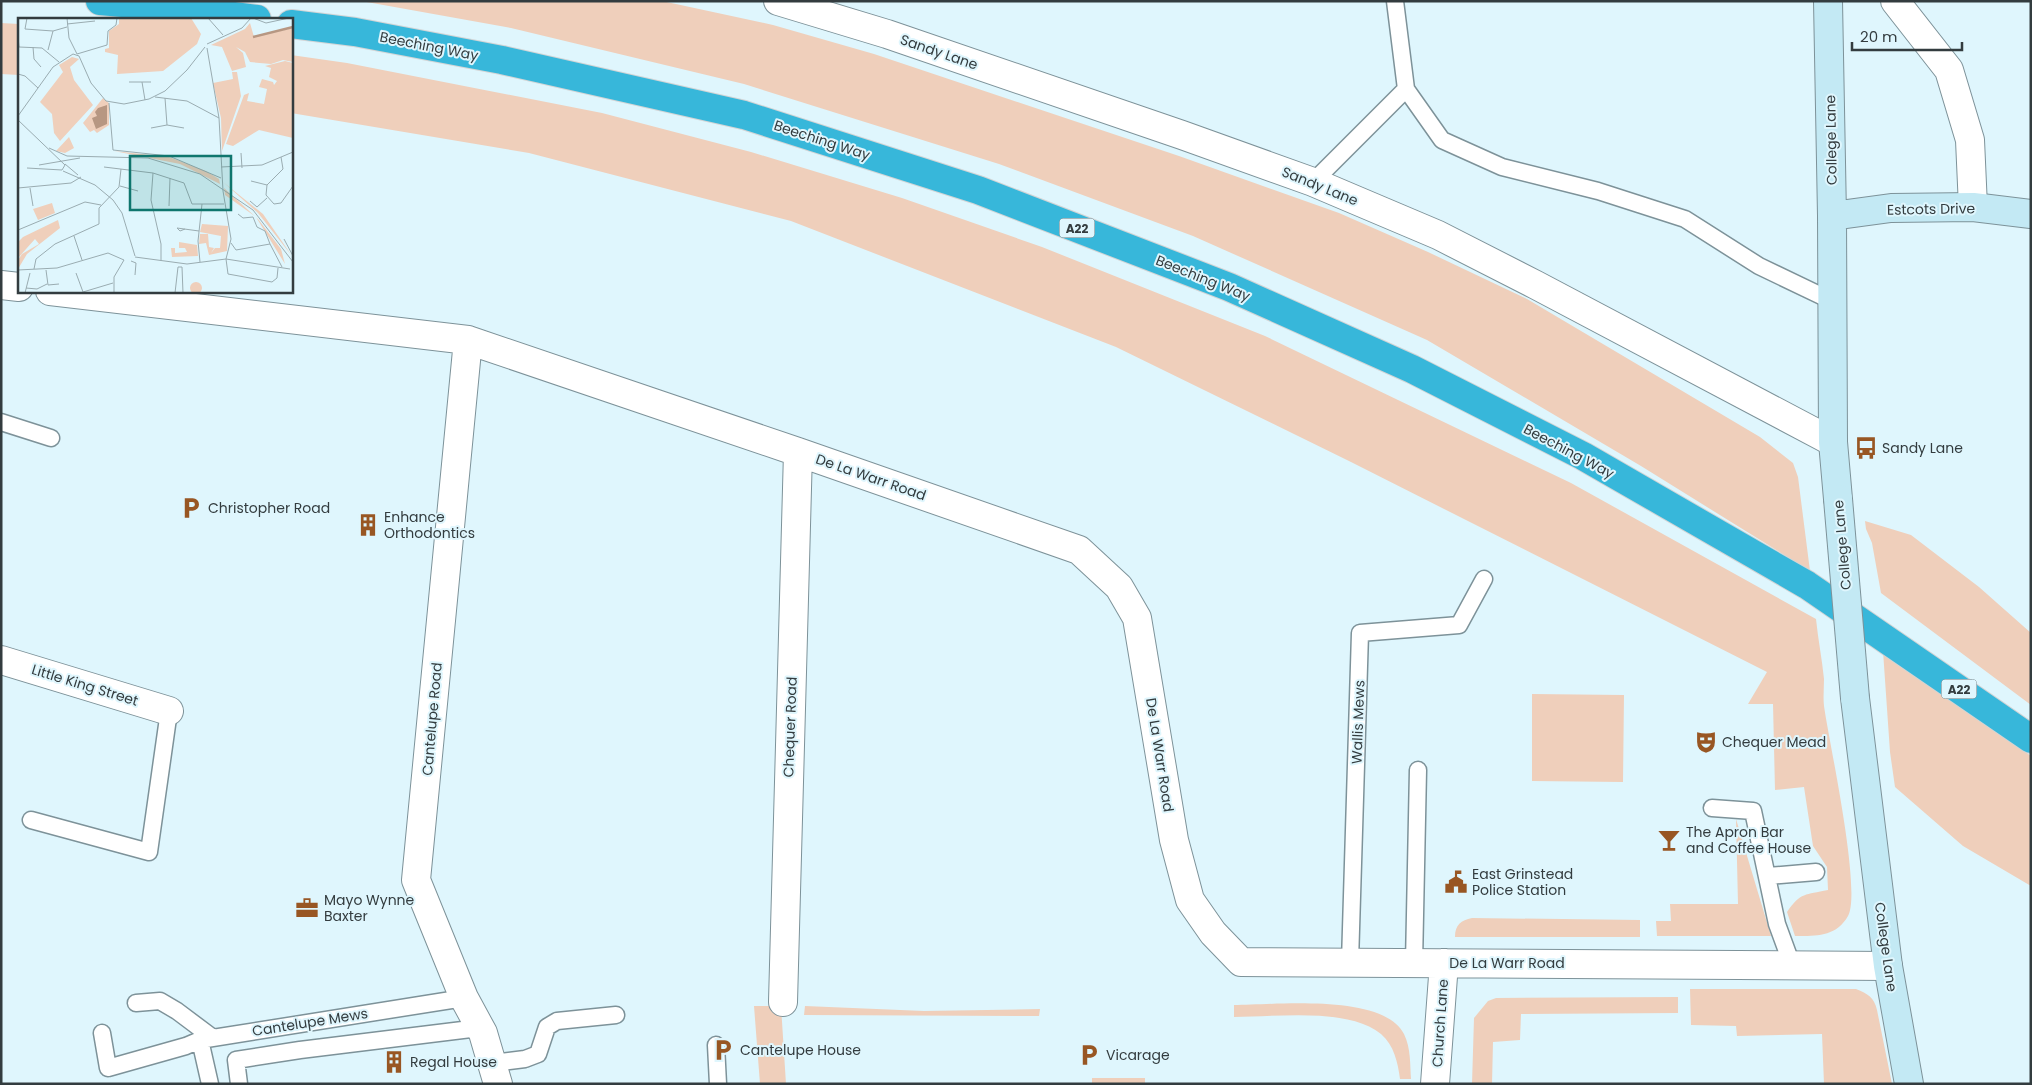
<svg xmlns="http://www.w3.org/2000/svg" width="2032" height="1085" viewBox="0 0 2032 1085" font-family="Poppins,sans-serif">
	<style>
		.green { fill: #efcfbb }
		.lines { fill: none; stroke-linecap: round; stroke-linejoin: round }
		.lane-casing { stroke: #7d9299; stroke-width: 19 }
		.street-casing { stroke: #7d9299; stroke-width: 30 }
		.secondary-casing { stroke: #7d9299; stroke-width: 30 }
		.highway-casing { stroke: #d2d4d5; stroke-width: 30 }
		.lane { stroke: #fff; stroke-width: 16 }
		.street { stroke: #fff; stroke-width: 28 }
		.secondary { stroke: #c3e9f4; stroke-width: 28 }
		.highway { stroke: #37b7da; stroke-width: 28 }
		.secondary-bridge-casing { stroke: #7d9299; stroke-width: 30; stroke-linecap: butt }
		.secondary-bridge { stroke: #c3e9f4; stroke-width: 28 }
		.labels { text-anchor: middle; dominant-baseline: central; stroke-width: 4; stroke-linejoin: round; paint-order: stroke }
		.shield { fill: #dff6fd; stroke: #677478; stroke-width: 1 }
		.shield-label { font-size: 12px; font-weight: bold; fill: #333c3f }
		.street-label { font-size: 14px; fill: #333c3f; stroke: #dff6fd }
		.poi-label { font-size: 14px; fill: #333c3f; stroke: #dff6fd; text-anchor: start }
		.inset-river { fill: none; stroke: #b79782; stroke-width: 2.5 }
		.inset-road { fill: none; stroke: #9aacb1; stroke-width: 1 }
		.view { fill: #0f766e; fill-opacity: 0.15; stroke: #0f766e; stroke-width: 2.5 }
		.inset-edge { fill: none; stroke: #333c3f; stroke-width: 2.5 }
	</style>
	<rect width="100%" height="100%" fill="#dff6fd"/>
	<path class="green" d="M361 1H662L773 25 874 54 1179 156 1339 213 1428 252 1527 299 1760 437 1793 463 1798 477 1810 571 1641 466 1427 340 1193 236 999 164 744 84 511 28Z
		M1 23 19 24V75L1 74Z
		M291 55 347 63 602 113 751 152 902 198 1042 247 1265 336 1571 483 1816 619C1818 639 1822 659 1824 679 1824 688 1823 697 1824 706 1829 742 1862 891 1848 916 1836 937 1816 936 1795 936L1787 912C1801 892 1805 895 1828 890L1827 867 1813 846 1804 787 1775 790 1773 704H1748L1767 672 1351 462 1116 347 791 221 529 153 291 113Z
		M1865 521 1911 535 1979 587 2031 633V705L1881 593 1872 543 1866 529Z
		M1883 651 2031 756V886L1963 846 1895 787 1890 752Z
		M1532 694 1624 695 1623 782 1532 781Z
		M1736 819 1771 936H1657L1656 921H1671L1670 904H1738Z
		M1472 918 1640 920V937H1455C1455 925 1461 920 1472 918Z
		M1690 989H1856C1868 994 1874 997 1877 1010L1892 1084H1824L1822 1034 1737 1036 1736 1026 1691 1025Z
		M1678 997V1013L1521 1014 1520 1040 1493 1042 1492 1084H1472L1474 1018 1488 1001 1496 998Z
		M1234 1005C1274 1005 1383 993 1404 1034 1411 1048 1410 1065 1411 1079H1400C1398 1063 1394 1045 1381 1034 1348 1007 1275 1017 1234 1017Z
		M754 1006H781L786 1084H760Z
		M805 1006 924 1011 1040 1009 1039 1016 804 1015Z
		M1092 1078H1145V1084H1092Z"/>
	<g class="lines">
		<defs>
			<path id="lane" d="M1395 1 1406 89
				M1313 182 1406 89 1442 140 1502 167 1598 191 1685 219 1759 266 1832 301
				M1 422 51 438
				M1712 808 1753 811 1777 924 1792 965
				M31 820 149 852 169 711
				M1768 876 1816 872
				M1350 962 1360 633 1459 625 1484 579
				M1414 963 1418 770
				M136 1003 160 1001 177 1011 213 1038
				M102 1033 108 1068 186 1046 200 1040
				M716 1045 718 1084
				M493 1063 525 1059 538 1054 547 1027 557 1021 616 1015
				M210 1084 200 1040 464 998
				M239 1084 236 1060 300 1050 479 1028"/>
			<path id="street" d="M778 1 887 34 1182 135 1313 182 1353 199 1438 235 1536 285 1833 442
				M1895 1 1949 70 1970 140 1973 207
				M1 285 19 287
				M50 291 468 340 798 452 1079 550 1119 587 1137 618 1174 840 1190 900 1213 933 1241 962 1888 966
				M468 340 416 880 464 998 483 1033 498 1084
				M1 660 169 711
				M783 1002 798 452
				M1435 1084 1444 963"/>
			<path id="secondary" d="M1828 1 1832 216 1833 442 1838 499
				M1832 216 1891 208 1973 207 2031 214
				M1855 698 1888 966 1909 1084"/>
			<path id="highway" d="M100 1 167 7 257 19
				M291 24 355 32 502 60 744 115 978 190 1229 287 1412 369 1583 456 1807 585 2031 739"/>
		</defs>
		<use href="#lane" class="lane-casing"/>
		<use href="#street" class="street-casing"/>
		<use href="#secondary" class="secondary-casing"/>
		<use href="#highway" class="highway-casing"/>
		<use href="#lane" class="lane"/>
		<use href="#street" class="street"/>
		<use href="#secondary" class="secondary"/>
		<use href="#highway" class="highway"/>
		<defs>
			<path id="secondary-bridge" d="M1838 499 1855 698"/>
		</defs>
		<use href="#secondary-bridge" class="secondary-bridge-casing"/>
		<use href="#secondary-bridge" class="secondary-bridge"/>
	</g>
	<defs>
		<symbol id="bus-bare" viewBox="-9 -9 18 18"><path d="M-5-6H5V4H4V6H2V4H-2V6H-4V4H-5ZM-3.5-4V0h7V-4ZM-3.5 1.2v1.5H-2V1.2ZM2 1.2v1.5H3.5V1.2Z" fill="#985623" stroke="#dff6fd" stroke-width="2.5" paint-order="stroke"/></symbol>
		<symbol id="parking-bare" viewBox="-9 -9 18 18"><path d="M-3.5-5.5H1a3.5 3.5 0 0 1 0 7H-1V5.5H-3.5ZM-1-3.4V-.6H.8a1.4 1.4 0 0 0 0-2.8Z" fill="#985623" stroke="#dff6fd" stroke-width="2.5" paint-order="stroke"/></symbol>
		<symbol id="building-bare" viewBox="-9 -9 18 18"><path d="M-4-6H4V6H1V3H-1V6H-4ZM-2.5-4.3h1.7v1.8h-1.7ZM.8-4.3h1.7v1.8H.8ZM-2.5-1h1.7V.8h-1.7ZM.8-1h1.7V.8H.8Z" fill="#985623" stroke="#dff6fd" stroke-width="2.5" paint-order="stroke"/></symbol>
		<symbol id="theatre-bare" viewBox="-9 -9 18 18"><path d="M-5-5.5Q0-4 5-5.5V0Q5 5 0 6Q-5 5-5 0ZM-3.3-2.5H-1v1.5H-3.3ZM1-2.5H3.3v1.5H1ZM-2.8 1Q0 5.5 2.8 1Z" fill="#985623" stroke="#dff6fd" stroke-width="2.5" paint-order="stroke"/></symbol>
		<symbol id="bar-bare" viewBox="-9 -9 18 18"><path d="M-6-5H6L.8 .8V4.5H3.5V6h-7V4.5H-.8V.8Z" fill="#985623" stroke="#dff6fd" stroke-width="2.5" paint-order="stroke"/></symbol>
		<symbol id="civic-bare" viewBox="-9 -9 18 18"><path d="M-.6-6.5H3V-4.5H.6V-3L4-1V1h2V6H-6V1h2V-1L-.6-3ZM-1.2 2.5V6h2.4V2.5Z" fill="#985623" stroke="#dff6fd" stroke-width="2.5" paint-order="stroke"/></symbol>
		<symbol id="office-bare" viewBox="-9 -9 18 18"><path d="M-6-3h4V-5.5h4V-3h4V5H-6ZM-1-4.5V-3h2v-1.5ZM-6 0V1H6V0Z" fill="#985623" stroke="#dff6fd" stroke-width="2.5" paint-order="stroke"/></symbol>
	</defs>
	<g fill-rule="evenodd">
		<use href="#bus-bare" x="1850" y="432" width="32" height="32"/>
		<use href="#parking-bare" x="175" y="492" width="32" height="32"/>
		<use href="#building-bare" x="352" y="509" width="32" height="32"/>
		<use href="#theatre-bare" x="1690" y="726" width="32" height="32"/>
		<use href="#bar-bare" x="1653" y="824" width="32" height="32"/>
		<use href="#civic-bare" x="1440" y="866" width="32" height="32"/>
		<use href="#office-bare" x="291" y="892" width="32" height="32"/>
		<use href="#parking-bare" x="707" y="1034" width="32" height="32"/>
		<use href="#parking-bare" x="1073" y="1039" width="32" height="32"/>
		<use href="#building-bare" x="378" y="1046" width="32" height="32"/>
	</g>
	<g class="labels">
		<g class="shield">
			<rect x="1059.5" y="218.5" width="35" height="19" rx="4"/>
			<rect x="1941.5" y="679.5" width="35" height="19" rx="4"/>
		</g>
		<g class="shield-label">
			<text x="1077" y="228">A22</text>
			<text x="1959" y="689">A22</text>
		</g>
		<g class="street-label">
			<text transform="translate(429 46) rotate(11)">Beeching Way</text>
			<text transform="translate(939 52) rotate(19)">Sandy Lane</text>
			<text transform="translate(822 140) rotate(18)">Beeching Way</text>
			<text transform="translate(1831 140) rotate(-91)">College Lane</text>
			<text transform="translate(1320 186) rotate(22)">Sandy Lane</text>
			<text transform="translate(1931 209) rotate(-1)">Estcots Drive</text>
			<text transform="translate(1203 278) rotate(22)">Beeching Way</text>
			<text transform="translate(1569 451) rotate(28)">Beeching Way</text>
			<text transform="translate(871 477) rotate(19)">De La Warr Road</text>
			<text transform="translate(1842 545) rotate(-95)">College Lane</text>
			<text transform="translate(85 685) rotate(17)">Little King Street</text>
			<text transform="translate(432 719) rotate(-85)">Cantelupe Road</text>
			<text transform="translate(1358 722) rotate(-88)">Wallis Mews</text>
			<text transform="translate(790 727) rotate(-88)">Chequer Road</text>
			<text transform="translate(1160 755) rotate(81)">De La Warr Road</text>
			<text transform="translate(1886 947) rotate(82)">College Lane</text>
			<text x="1507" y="963">De La Warr Road</text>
			<text transform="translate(310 1022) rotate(-9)">Cantelupe Mews</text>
			<text transform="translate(1440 1023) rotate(-86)">Church Lane</text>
		</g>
		<g class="poi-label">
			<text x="1882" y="448">Sandy Lane</text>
			<text x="208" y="508">Christopher Road</text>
			<text x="384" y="517">Enhance<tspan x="384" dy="16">Orthodontics</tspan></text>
			<text x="1722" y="742">Chequer Mead</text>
			<text x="1686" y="832">The Apron Bar<tspan x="1686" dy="16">and Coffee House</tspan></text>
			<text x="1472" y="874">East Grinstead<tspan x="1472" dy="16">Police Station</tspan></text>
			<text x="324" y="900">Mayo Wynne<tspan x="324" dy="16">Baxter</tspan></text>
			<text x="740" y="1050">Cantelupe House</text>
			<text x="1106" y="1055">Vicarage</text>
			<text x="410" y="1062">Regal House</text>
		</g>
	</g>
	<g transform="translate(18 18)">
		<rect width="275" height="275" fill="#dff6fd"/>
		<path d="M101 0H173L183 16 179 26 145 53 99 56 100 37 87 34V31L91 30V13L101 6ZM232 5 236 19 275 10V44L265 42 253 46 232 44 227 34 218 29 225 35 228 49 214 53 204 29 193 27 227 11ZM54 39 61 41 52 49 56 62 75 87 42 123 36 115 34 96 22 84 45 54 41 47ZM267 43 275 45V120L241 112 215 128 208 126 226 77 231 75 229 83 246 86 249 71 241 69 244 61 255 64 256 67 259 63 251 59 253 50 247 48ZM214 54H219L223 78 204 133 203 100 195 65 215 61ZM85 80 91 85V107L79 115 76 112 72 114 65 105ZM51 119 56 130 47 135 38 133ZM96 133 151 139 188 153 201 161 202 166 162 146ZM205 164 245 196 274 238 240 195ZM206 170 240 201 263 231 267 246 238 199 207 177ZM34 185 37 195 20 202 15 191ZM40 202 42 210 9 236 0 251V242L4 236 21 226 17 221 0 240V224L5 219ZM184 206 210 208 209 233 191 237 188 225 181 226 182 216H190L191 229 196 230 193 235 197 230H202L203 218 182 214ZM161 224 179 227 180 238 154 239 153 230H157V235L169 234 167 230H161ZM172 270a6 6 0 1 1 12 0a6 6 0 1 1-12 0Z" fill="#efcfbb"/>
		<path d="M89 87V106L78 111 74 100 79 98 77 94 80 90Z" fill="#b79782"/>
		<path class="inset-river" d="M235 19 275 9"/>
		<path class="inset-road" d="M9 0 7 11 35 13M49 0 51 20 59 36 89 27 90 13 98 7 99 0M190 0 205 17M235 0 248 5 271 0M49 6 77 3M0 19 1 29 24 30 41 44M189 26 224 10 233 0M15 29 16 41 23 49M189 30 201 100 205 173 213 221 208 241 272 251M30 32 35 13 49 9M0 56 7 58 20 70M111 64H133M124 64 127 82M137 79 169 83 201 100M91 85 95 132 151 138 203 160M0 98 35 49 55 36 61 38 73 65 88 83 106 86 131 81 147 73 169 52 187 29M0 102 47 147 44 152 9 150M149 107 166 110M133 110 149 107 147 80M31 130 49 138 130 140 182 156 235 192 275 244M223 135 224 150M263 139 265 151 249 167 248 177 256 186 263 185 275 168M47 146 60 157M21 147 62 140M86 149 135 155 166 165 174 186H206M203 149 244 147 275 134M45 153 77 167 95 182 104 195 117 238M135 155 133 182 143 226V243M233 163 249 167M102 168 120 173M0 170 53 165 63 159M12 170 15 188M232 183 239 189 249 180M151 188 152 160M220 196 225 200 235 199 239 209 247 213 252 226M167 211 162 213 159 210 181 213M0 212 67 184 83 187M56 218 64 242M266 221 275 238M213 225 218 232 252 226 264 249M117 239 169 246 208 241 210 256 254 264 259 260 260 250M113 243 118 245 117 257M182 244 180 223 184 186M164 249 165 275M16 251 18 241 37 226 81 206V190L101 169 103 151M0 252 39 250 90 235 106 242M28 252 30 267 41 266M58 255 65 274 95 265M8 270 19 271 29 266M7 275 12 255M96 275V259L106 242M157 275 160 249H164"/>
		<path class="view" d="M112 138H213V192H112Z"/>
		<rect width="275" height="275" class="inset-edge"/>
	</g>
	<rect width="2032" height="1085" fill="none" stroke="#333c3f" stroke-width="5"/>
	<path d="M1852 42v8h110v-8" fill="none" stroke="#333c3f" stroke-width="2.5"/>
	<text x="1860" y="42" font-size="15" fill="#333c3f" stroke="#dff6fd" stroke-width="4" paint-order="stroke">20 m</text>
</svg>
